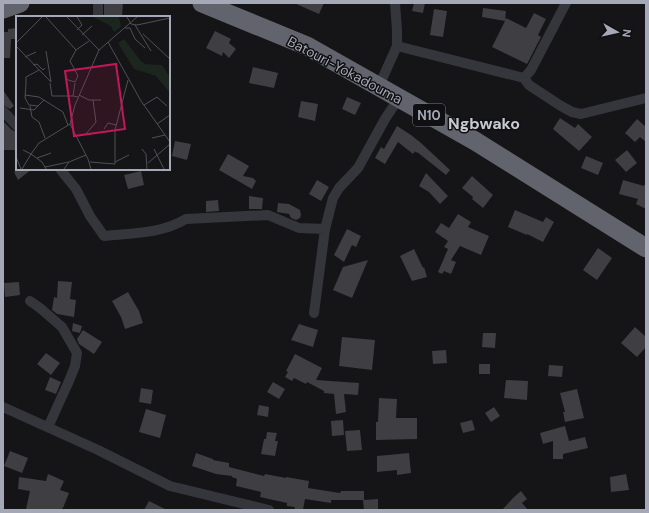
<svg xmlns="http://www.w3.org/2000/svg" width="649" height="513" viewBox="0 0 649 513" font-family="'DM Sans',sans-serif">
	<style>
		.building { fill: #3e3e43 }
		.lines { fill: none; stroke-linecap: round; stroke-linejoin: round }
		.street { stroke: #35363c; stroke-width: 10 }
		.highway { stroke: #61636d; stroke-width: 19 }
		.labels { text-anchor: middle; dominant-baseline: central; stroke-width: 3; stroke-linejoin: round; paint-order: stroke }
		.shield { fill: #100f11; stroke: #787b85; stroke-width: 1 }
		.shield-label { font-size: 13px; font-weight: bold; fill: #a5a9b7 }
		.street-label { font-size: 14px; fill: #a5a9b7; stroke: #100f11 }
		.quarter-label { font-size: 16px; font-weight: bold; fill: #c7c9d3; stroke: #100f11 }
		.inset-road { fill: none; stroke: #4f5056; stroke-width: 1 }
		.view { fill: #c2185b; fill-opacity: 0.15; stroke: #c2185b; stroke-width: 2 }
		.inset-edge { fill: none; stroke: #a5a9b7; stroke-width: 2 }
	</style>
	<rect width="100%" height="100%" fill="#151416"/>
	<path class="building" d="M104 3H123L122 17H104Z
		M294 3H324L319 14Z
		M414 3H425L423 13 412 11Z
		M483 8 506 11 505 20 506 18 526 28 534 13 546 19 538 35 541 37 527 64 492 47 505 21 482 17Z
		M434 9 447 11 443 37 430 35Z
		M17 28V39H11L10 58H3V32H8V29Z
		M215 31 231 39 229 43 236 49 229 58 223 52 222 56 206 48Z
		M253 67 278 73 274 88 249 83Z
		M3 90 14 106 10 109 3 105Z
		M347 97 361 103 355 115 342 109Z
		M301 101 318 104 315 121 298 117Z
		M560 118 575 128 578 124 592 137 579 151 553 129Z
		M637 119 646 127V142L640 137 635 142 625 133Z
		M3 121 12 130 17 132V150H3Z
		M397 126 411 135 421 143 450 170 446 175 417 152 416 153 415 151 413 154 398 142 385 164 375 158 381 147 384 149Z
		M175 141 191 144 187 160 172 156Z
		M627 150 637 163 626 172 615 160Z
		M228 154 249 166 243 176 253 178 256 181 252 189 219 170Z
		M586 156 603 163 598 175 581 168Z
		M19 169H32L18 180 14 172Z
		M141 171 144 185 128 189 124 175Z
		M426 173 448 196 440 204 429 192 419 186Z
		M472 176 493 195 483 208 472 199 473 197 462 188Z
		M317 180 329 187 321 201 309 194Z
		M623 180 644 186 646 181V209L636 204 638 199 619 194Z
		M249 196 263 198 262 209H249Z
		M218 200 219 211 206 212V201Z
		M278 203 289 204 300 210 301 215 300 218 296 220 291 218 289 214 277 212Z
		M515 210 543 222 546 217 554 222 543 242 527 234V235L508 227Z
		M458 214 471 222 468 227 489 236 481 255 460 246 451 260 456 262 451 274 444 271 442 274 438 272 448 249 444 247 448 241 435 232 441 223 449 228Z
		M347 229 361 236 356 247 352 245 344 262 334 255Z
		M598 248 612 258 597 280 583 270Z
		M414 249 423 268 424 267 427 277 412 281 400 256Z
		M368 260 352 298 333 290 343 267Z
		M58 281 72 282 70 299 76 300 74 317 57 314 52 310 54 297 57 298Z
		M19 282 20 295 5 297 4 283Z
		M128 292 139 311 143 323 125 329 121 317 112 301Z
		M73 323 82 326 80 333 72 331Z
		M299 324 318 330 313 347 291 340Z
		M635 327 646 337V347L637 357 621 343Z
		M83 330 102 342 94 354 79 344 77 339Z
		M483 333H496L495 348 482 347Z
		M342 337 375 340 372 370 339 366Z
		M446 350 447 363 433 364 432 351Z
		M46 353 60 363 51 375 37 364Z
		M295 354 322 368 316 380 359 383 358 395 344 394 346 412 336 414 334 394 324 393V391L307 382 306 384 294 378 292 381 285 377 288 372 286 371Z
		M479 364H490V374H479Z
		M549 365 563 366 562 377 548 376Z
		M50 377 61 382 56 394 45 390Z
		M506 380 528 381 527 400 504 398Z
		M273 382 285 389 279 399 267 392Z
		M141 388 153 390 151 404 139 402Z
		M577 389 584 418 565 422 563 412H565L560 393Z
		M379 398 397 399 396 418H417V439L376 440V422H378Z
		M259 405 269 407 268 417 257 415Z
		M494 407 500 416 491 422 485 413Z
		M146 409 166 415 160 438 139 432Z
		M343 420 344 435 332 436 331 421Z
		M472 420 475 430 463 433 460 423Z
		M565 426 569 441 585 437 588 448 563 454V459H553V441L543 444 540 433Z
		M360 430 362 450 347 451 345 431Z
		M267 432 277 433 275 441H278L275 456 261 454 264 439H266Z
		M10 451 28 458 22 473 4 466Z
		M196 453 213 459V460L229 463V467L264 476 265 474 286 478V477L309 481 308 488 340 493 341 491H364V500H331V503L305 499 303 510H294L295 507 287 506V503L260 497 261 492 236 486 237 479 232 477V476L216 474 192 466Z
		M409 453 411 473 397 475V470L377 472V456Z
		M48 474 64 481 60 490 69 493 63 508 60 510 26 509 30 491 18 489 19 477 46 481Z
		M626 474 629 490 611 492 610 477Z
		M521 491 527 499 522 503 528 510H502L514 497Z
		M378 499V510H364L363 500Z
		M149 501 167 510H144Z"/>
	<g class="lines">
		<path class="street" d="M395 3 397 30V46
			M566 3 531 70 524 78 529 85 561 106 572 112 581 114 646 98
			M98 17V3
			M379 86 397 46 524 78
			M3 111 17 126
			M60 169 76 189 90 216 104 236C132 233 161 234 186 219L268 215 299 228 325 229
			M30 301 40 308 62 327 77 353 75 366 69 381 48 427
			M314 313 325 229 333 198 339 188 358 168 385 119 399 98
			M3 407 98 450 170 486 269 510"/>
		<path class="highway" d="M202 3 307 46 475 141 646 248
			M3 9 20 3"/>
	</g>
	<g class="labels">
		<rect class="shield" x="413" y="104" width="32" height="22" rx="3"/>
		<g class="shield-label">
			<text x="429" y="115">N10</text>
		</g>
		<g class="street-label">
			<text transform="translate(345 70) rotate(28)">Batouri-Yokadouma</text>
		</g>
		<g class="quarter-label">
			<text x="484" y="123">Ngbwako</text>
		</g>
	</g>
	<g transform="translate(16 16)">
		<rect width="154" height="154" fill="#151416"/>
		<path d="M77 1H103L105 11 98 16 95 10ZM108 23 125 45 129 48 146 49 154 61V77L140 60 118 53 102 27Z" fill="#1c251e"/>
		<path class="inset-road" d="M30 1 60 34M51 1 83 34M61 1 66 9 61 14M111 1 115 8 121 9 154 2M119 9 135 35M109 12H114L119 23 129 32M127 18 154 43M66 19 76 10M92 26 125 85 154 126M0 27 26 1M0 30 35 66M30 35 35 66M9 41 20 36M17 49 21 48 27 54 29 52M49 63 59 66 62 60 54 45 60 34 73 25M34 67 36 80H57M59 67 57 80 62 81M9 79 23 81 47 96 52 109M63 79 73 84H85M128 89 141 81 151 90M14 90 16 101 23 106 29 122M22 90 13 89 9 82 10 68V61L23 54M4 92 18 94 28 84M141 108 154 99M88 113 92 107 100 109M69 119 80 106 77 84M136 122 149 119M126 133 130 138 131 153M138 133 148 153M0 141 5 153M21 142 35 137M74 146 99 148V114L112 64M99 146 113 139M132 147 154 128M29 151 53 146M6 153 15 138 7 134M30 153 26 146 15 138 23 127 54 108M48 153 53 146 70 139M75 153 72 143 54 108 59 89 83 34 121 1"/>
		<path class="view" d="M100 48 109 113 58 120 49 55Z"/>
		<rect width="154" height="154" class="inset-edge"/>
	</g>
	<rect width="649" height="513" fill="none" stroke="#a5a9b7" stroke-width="8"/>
	<g transform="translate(617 32) rotate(98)" stroke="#100f11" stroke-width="3" paint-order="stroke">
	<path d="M0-3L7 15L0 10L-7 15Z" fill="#a5a9b7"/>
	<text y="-6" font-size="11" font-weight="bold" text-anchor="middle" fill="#a5a9b7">N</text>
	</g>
</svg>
